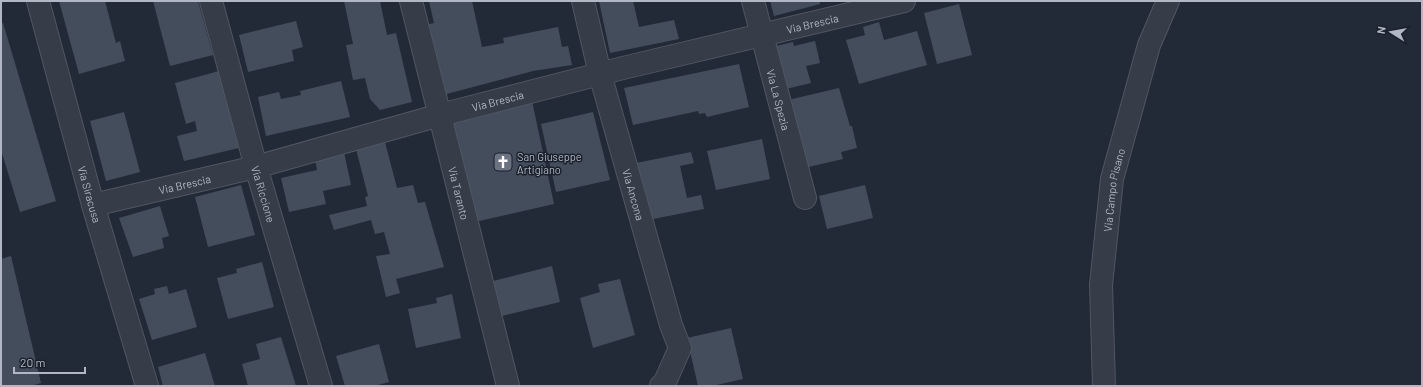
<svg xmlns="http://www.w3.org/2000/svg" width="1423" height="387" viewBox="0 0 1423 387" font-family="Barlow,sans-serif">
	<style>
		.building { fill: #444d5c }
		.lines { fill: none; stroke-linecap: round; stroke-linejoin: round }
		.minor-casing { stroke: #515762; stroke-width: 24 }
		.minor { stroke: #363c48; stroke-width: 22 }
		.labels { text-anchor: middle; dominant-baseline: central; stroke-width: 3; stroke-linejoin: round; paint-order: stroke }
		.street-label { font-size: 11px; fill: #b1b7c4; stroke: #1b212c }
		.poi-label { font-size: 11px; fill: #b1b7c4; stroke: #1b212c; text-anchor: start }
	</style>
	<rect width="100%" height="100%" fill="#232a37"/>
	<path class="building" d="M59 1H105L116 43 120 41 125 61 79 74Z
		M153 1H198L213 55 170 66Z
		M344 1H380L387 35 396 33 412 102 380 110 370 99 365 78 353 80 346 45 353 44Z
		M429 1H472L482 47 504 43 503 38 558 27 562 47 568 46 572 65 533 71 443 95 426 25 434 23Z
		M599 1H633L639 27 674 20 679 39 610 53Z
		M770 1H820V4L774 16Z
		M959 4 972 55 937 64 924 13Z
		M296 21 303 47 292 50 294 61 248 72 239 35Z
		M879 22 884 40 917 31 927 65 859 84 846 40 865 35 863 27Z
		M3 23 56 201 20 212 1 150V24Z
		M815 41 820 63 806 66 811 83 786 89 776 46 793 42 794 46Z
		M739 64 749 107 707 117 705 113 699 114 698 111 633 125 624 88Z
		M219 71 239 148 184 161 177 136 197 131 195 121 186 124 175 83Z
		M341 81 350 117 266 136 258 97 279 92 281 99 301 95 300 91Z
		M839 88 850 126H852L857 148 841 152 843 159 804 168 788 100Z
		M532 101 554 204 475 222 452 119Z
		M124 112 140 172 106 181 90 121Z
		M593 112 610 180 556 192 541 124Z
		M762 139 770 179 716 190 707 151Z
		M385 142 397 188 413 185 418 203 425 202 444 267 396 279 400 293 386 297 376 256 390 254 384 232 375 234 371 220 334 230 329 215 367 206 365 197 368 196 356 149Z
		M344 152 351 185 323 191 326 204 289 212 281 178 317 170 315 159Z
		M691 152 694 163 680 166 687 198 701 195 704 209 648 220 636 163Z
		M241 185 255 235 208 247 195 197Z
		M865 185 873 218 827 229 819 196Z
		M160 206 169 236 162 238 164 248 133 257 119 218Z
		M11 256 41 383 31 386H1V259Z
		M262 262 274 307 228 319 217 278 237 273 236 269Z
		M552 266 560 302 502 316 493 281Z
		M620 279 635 335 593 348 580 298 600 292 598 284Z
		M167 286 169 294 186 289 197 327 152 340 139 299 155 294 154 289Z
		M452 294 461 338 416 348 408 309 437 303 436 298Z
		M731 328 743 379 712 386H698L687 338Z
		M281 337 296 386H248L242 364 260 359 256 344Z
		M379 344 389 382 374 386H345L336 356Z
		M205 353 215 386H163L158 367Z"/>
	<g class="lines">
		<defs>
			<g id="minor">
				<path id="s1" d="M38 1 93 205 147 386"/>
				<path id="s2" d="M211 1 256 167 321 386"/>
				<path id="s3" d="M411 1 508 386"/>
				<path id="s4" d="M583 1 600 74 671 325 680 348 664 384 661 386"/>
				<path id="s5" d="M753 1 805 198"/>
				<path id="s6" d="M93 205 256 167 440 115 623 68 904 1"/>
				<path id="s7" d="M1104 386 1101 285 1112 179 1149 45 1168 1"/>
			</g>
		</defs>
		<use href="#minor" class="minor-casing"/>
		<use href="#minor" class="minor"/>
	</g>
	<defs>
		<symbol id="church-square" viewBox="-11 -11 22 22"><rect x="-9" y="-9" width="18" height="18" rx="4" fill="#6b7280" stroke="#1b212c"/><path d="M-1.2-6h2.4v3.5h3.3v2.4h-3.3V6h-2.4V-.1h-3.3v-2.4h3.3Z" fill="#fff"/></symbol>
	</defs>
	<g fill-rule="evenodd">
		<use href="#church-square" x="492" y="151" width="22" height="22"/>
	</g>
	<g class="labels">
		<g class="street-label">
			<text stroke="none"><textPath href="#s6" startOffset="742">Via Brescia</textPath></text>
			<text stroke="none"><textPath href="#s6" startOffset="418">Via Brescia</textPath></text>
			<text stroke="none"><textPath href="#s5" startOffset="102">Via La Spezia</textPath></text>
			<text stroke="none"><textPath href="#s6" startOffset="94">Via Brescia</textPath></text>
			<text stroke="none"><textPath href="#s7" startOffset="197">Via Campo Pisano</textPath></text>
			<text stroke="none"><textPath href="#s3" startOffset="198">Via Taranto</textPath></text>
			<text stroke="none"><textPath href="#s1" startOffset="200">Via Siracusa</textPath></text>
			<text stroke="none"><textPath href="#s2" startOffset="200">Via Riccione</textPath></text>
			<text stroke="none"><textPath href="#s4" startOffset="200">Via Ancona</textPath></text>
		</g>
		<g class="poi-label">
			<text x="517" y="156">San Giuseppe<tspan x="517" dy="13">Artigiano</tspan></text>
		</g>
	</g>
	<rect width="1423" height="387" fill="none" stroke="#b1b7c4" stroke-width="4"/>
	<g transform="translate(1391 32) rotate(281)" stroke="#1b212c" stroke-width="3" paint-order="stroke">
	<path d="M0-3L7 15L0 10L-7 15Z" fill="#b1b7c4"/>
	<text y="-6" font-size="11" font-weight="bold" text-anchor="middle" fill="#b1b7c4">N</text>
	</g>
	<path d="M14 367v6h71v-6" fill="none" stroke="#b1b7c4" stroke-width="2"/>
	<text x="20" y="367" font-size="12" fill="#b1b7c4" stroke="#1b212c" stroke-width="3" paint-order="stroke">20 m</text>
</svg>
